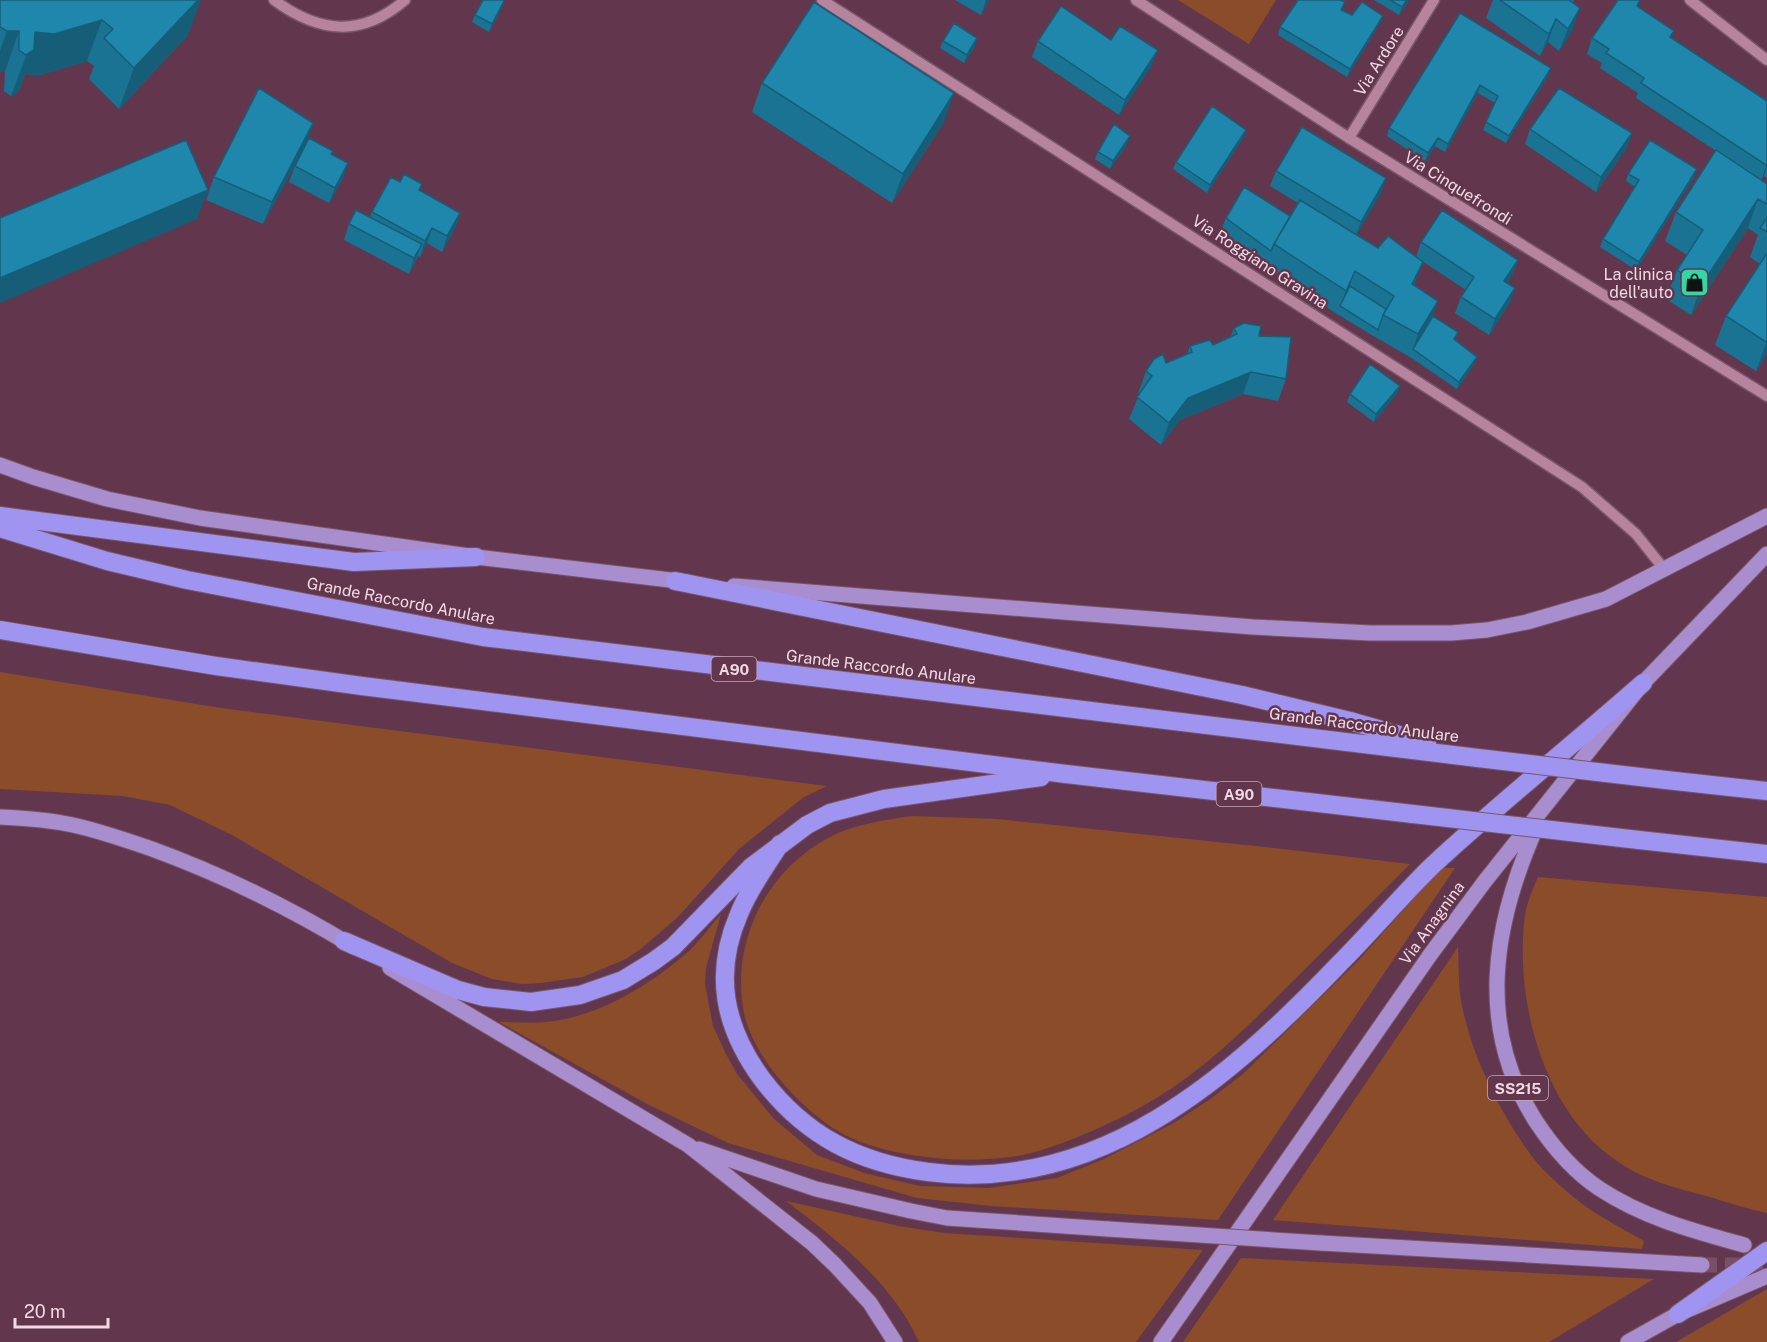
<svg xmlns="http://www.w3.org/2000/svg" width="1767" height="1342" viewBox="0 0 1767 1342" font-family="'Public Sans',sans-serif">
	<style>
		.grass { fill: #8b4c29 }
		.lines { fill: none; stroke-linecap: round; stroke-linejoin: round }
		.major-tunnel { stroke: #784f64; stroke-width: 15; stroke-dasharray: 15 8; stroke-linecap: butt }
		.minor-casing { stroke: #795568; stroke-width: 13 }
		.major-casing { stroke: #795568; stroke-width: 17 }
		.highway-casing { stroke: #795568; stroke-width: 20 }
		.minor { stroke: #b6849c; stroke-width: 10 }
		.major { stroke: #a98ecf; stroke-width: 15 }
		.highway { stroke: #a094f1; stroke-width: 18 }
		.major-bridge-casing { stroke: #795568; stroke-width: 17; stroke-linecap: butt }
		.highway-bridge-casing { stroke: #795568; stroke-width: 20; stroke-linecap: butt }
		.major-bridge { stroke: #a98ecf; stroke-width: 15 }
		.highway-bridge { stroke: #a094f1; stroke-width: 18 }
		.wall { fill: #1b7394 }
		.shaded-wall { fill: #165e78 }
		.building { fill: #1f86ac; stroke: #165e78; stroke-width: 1.5 }
		.labels { text-anchor: middle; dominant-baseline: central; stroke-width: 5; stroke-linejoin: round; paint-order: stroke }
		.shield { fill: #62374d; stroke: #c8a8b7; stroke-width: 1.5 }
		.shield-label { font-size: 15px; font-weight: bold; fill: #f3d8e4 }
		.street-label { font-size: 16px; fill: #f3d8e4; stroke: #62374d }
		.poi-label { font-size: 16px; fill: #f3d8e4; stroke: #62374d; text-anchor: end }
	</style>
	<rect width="100%" height="100%" fill="#62374d"/>
	<path class="grass" d="M1178 0H1276L1249 44Z
		M0 672 221 708 827 786 804 797 739 849 678 917 642 948 626 959 583 977 541 983 522 984 492 979 452 963 232 835 170 805 123 796 0 789Z
		M912 816 997 819 1265 847 1410 864C1371 903 1332 942 1293 981 1240 1034 1194 1081 1126 1115 1096 1130 1064 1144 1031 1153 978 1167 879 1159 833 1128 797 1104 753 1056 744 1013 730 943 766 870 830 837 855 824 884 820 912 816Z
		M1441 868H1455L1218 1220 991 1206 917 1198 728 1143 649 1105 499 1022C517 1022 536 1024 554 1021 603 1014 651 984 688 952 700 941 710 926 721 914L706 968 705 984 713 1026 725 1052 737 1074 774 1119 817 1155 864 1173 920 1186 989 1188 1057 1178 1104 1159 1172 1124 1209 1100 1243 1074 1358 961Z
		M1538 877 1767 897V1213C1748 1209 1729 1203 1710 1197 1677 1188 1645 1181 1617 1161 1543 1112 1514 999 1525 915 1527 902 1533 889 1538 877Z
		M1458 947C1459 966 1458 987 1462 1006 1473 1059 1500 1112 1531 1155 1544 1173 1564 1189 1581 1203 1600 1217 1623 1229 1644 1241L1642 1249 1273 1220Z
		M786 1201 899 1226 944 1233 1203 1250 1136 1342H919C892 1282 837 1240 786 1201Z
		M1241 1258 1654 1279 1549 1342H1183Z
		M1767 1289V1342H1676Z"/>
	<g class="lines">
		<path class="major-tunnel" d="M1702 1265H1767"/>
		<defs>
			<path id="minor" d="M274 0C319 33 361 38 405 0
				M822 0 1582 487 1636 534 1664 569
				M1136 0 1349 138 1767 396
				M1690 0 1767 60
				M1349 138 1434 0"/>
			<path id="major" d="M0 465 33 477 107 499 200 518 476 557 687 582
				M734 586 1253 627 1370 633H1451L1487 630 1527 622 1606 599 1767 516
				M0 817C24 818 49 820 73 825 100 831 126 840 152 849 223 875 290 908 354 947
				M1536 828C1493 925 1476 1026 1535 1120 1552 1146 1574 1172 1600 1189 1644 1218 1694 1231 1744 1245
				M390 968 688 1145 812 1243 835 1265 870 1303 895 1342
				M699 1149 816 1189 911 1211 947 1218 1108 1229
				M1321 1243 1702 1265
				M1161 1342 1430 955 1485 881 1643 683 1767 554
				M1628 1342 1678 1314 1767 1276"/>
			<path id="highway" d="M0 516 354 562 476 557
				M0 528 107 561 187 580 483 637 1478 758
				M675 581 1242 695 1350 721 1427 743
				M0 630 216 666 362 686 1066 774 1413 814
				M1666 780 1767 791
				M1639 840 1767 854
				M780 844C766 866 749 889 739 914 713 974 724 1027 762 1079 805 1136 859 1163 928 1172 1099 1194 1230 1078 1340 963 1372 931 1401 896 1433 865 1501 802 1574 744 1643 683
				M344 941 458 990 484 997 531 1002 580 995 623 980 654 961 673 947 751 867 807 825 830 813 884 799 1041 777
				M1678 1314 1767 1251"/>
		</defs>
		<use href="#minor" class="minor-casing"/>
		<use href="#major" class="major-casing"/>
		<use href="#highway" class="highway-casing"/>
		<use href="#minor" class="minor"/>
		<use href="#major" class="major"/>
		<use href="#highway" class="highway"/>
		<defs>
			<path id="major-bridge" d="M1108 1229 1321 1243"/>
			<path id="highway-bridge" d="M1478 758 1666 780
				M1413 814 1639 840"/>
		</defs>
		<use href="#major-bridge" class="major-bridge-casing"/>
		<use href="#highway-bridge" class="highway-bridge-casing"/>
		<use href="#major-bridge" class="major-bridge"/>
		<use href="#highway-bridge" class="highway-bridge"/>
	</g>
	<path class="wall" d="M0 0 188 35 119 109 89 79 94 66 87 61 40 75 25 74 19 91 11 96 4 91 5 72H0Z
		M955 0H989L981 15Z
		M1374 0H1409L1399 15Z
		M1493 0H1574L1573 3 1572 31 1559 51 1548 42 1540 56 1486 18Z
		M504 1 501 9 489 32 472 22 475 15Z
		M1638 6 1672 38 1767 101V178L1764 176 1761 180 1767 184V354L1756 371 1715 345 1726 316 1760 264 1750 257 1758 235 1748 228 1691 315 1666 299 1677 270 1687 255 1665 241 1676 212 1716 151 1636 98 1638 93 1600 68 1602 63 1587 54 1592 38Z
		M1342 10 1352 15 1383 16 1380 23 1347 77 1278 35 1280 27Z
		M1460 13 1548 76 1506 143 1483 130 1495 103 1478 93 1445 152 1435 146 1425 161 1387 136 1389 128Z
		M1111 40 1152 65 1119 115 1032 57 1038 41Z
		M943 41 975 46 964 63 940 48Z
		M762 83 944 122 892 203 752 112Z
		M313 123 305 146 263 224 206 200 214 177Z
		M1530 129 1632 133 1626 149 1596 192 1525 144Z
		M1243 138 1207 193 1173 169 1176 162Z
		M1127 144 1110 169 1095 159 1098 152Z
		M331 154 343 178 329 203 289 182 295 166Z
		M1276 171 1381 193 1356 235 1378 248 1416 257 1421 242 1518 260 1512 275 1507 283 1515 288 1509 304 1489 335 1455 313 1461 297 1466 290 1416 257 1414 285 1433 316 1455 340 1474 364 1457 389 1410 357 1375 337 1337 314 1265 266 1220 233 1226 218 1290 216 1298 203 1270 186Z
		M1628 174 1694 177 1636 270 1600 247 1603 239 1635 187 1626 181Z
		M400 182 420 190 460 213 455 228 442 252 427 243 420 257 418 256 409 274 344 240 349 224 370 217 372 212Z
		M1234 328 1259 336 1286 379 1278 401 1243 394 1180 420 1161 445 1129 419 1139 395 1138 394 1146 371 1187 354 1190 346 1213 345 1231 336Z
		M1400 386 1397 393 1374 422 1347 402 1350 394Z"/>
	<path class="shaded-wall" d="M198 0H201L188 35 119 109 134 68Z
		M986 0H989L981 15Z
		M1407 0H1409L1399 15 1402 7Z
		M504 1 501 9 489 32 492 24Z
		M1580 8 1572 31 1559 51 1568 29Z
		M1383 16 1380 23 1347 77 1350 69Z
		M1556 19 1548 42 1540 56 1549 34Z
		M102 20 87 61 40 75 25 74 19 91 11 96 35 32Z
		M7 31H19L5 72H0V51Z
		M977 38 975 46 964 63 967 55Z
		M1158 50 1152 65 1119 115 1125 100Z
		M1551 68 1548 76 1506 143 1509 136Z
		M1480 85 1478 93 1445 152 1448 144Z
		M954 93 944 122 892 203 903 174Z
		M313 123 305 146 263 224 272 202Z
		M1246 130 1243 138 1207 193 1210 185Z
		M1632 133 1626 149 1596 192 1601 177Z
		M1130 136 1127 144 1110 169 1113 161Z
		M1438 138 1435 146 1425 161 1428 153Z
		M348 163 343 178 329 203 335 188Z
		M1767 164V167L1764 176 1761 180Z
		M1697 169 1694 177 1636 270 1639 262Z
		M1386 178 1381 193 1355 237 1361 222Z
		M208 190 197 219 0 303V278Z
		M1758 199 1748 228 1691 315 1701 286Z
		M460 213 455 228 442 252 447 236Z
		M432 228 427 243 420 257 425 241Z
		M422 244 416 259 409 274 414 258Z
		M1518 260 1512 275 1498 296 1504 281Z
		M1423 262 1414 285 1404 307 1412 284Z
		M1355 271 1347 294 1340 306 1346 291Z
		M1515 288 1509 304 1489 335 1495 319Z
		M1438 301 1430 324 1413 349 1418 334Z
		M1767 341V354L1756 371Z
		M1477 357 1474 364 1457 389 1459 382Z
		M1251 372 1243 394 1180 420 1161 445 1169 423 1188 398Z
		M1400 386 1397 393 1374 422 1376 414Z"/>
	<path class="building" d="M0 0H198L134 68 104 38 113 29 102 20 54 34 35 32 34 50 26 55 19 50V31H7L0 27Z
		M483 0H503L504 1 492 24 475 15Z
		M1298 0H1340L1345 2 1341 10 1352 15 1362 2 1383 16 1350 69 1280 27Z
		M1390 0H1407L1402 7Z
		M1500 0H1569L1580 8 1568 29 1556 19 1549 34Z
		M1618 0H1640L1637 6 1674 31 1670 37 1767 101V164L1766 165 1641 83 1644 78 1606 53 1609 49 1592 38Z
		M814 2 954 93 903 174 762 83Z
		M1061 6 1111 40 1120 26 1158 50 1125 100 1038 41Z
		M1460 13 1551 68 1509 136 1486 122 1498 96 1480 85 1448 144 1438 138 1428 153 1389 128Z
		M954 23 977 38 967 55 943 41Z
		M259 88 313 123 272 202 214 177Z
		M1559 88 1632 133 1601 177 1530 129Z
		M1212 106 1246 130 1210 185 1176 162Z
		M1114 124 1130 136 1113 161 1098 152Z
		M1302 127 1386 178 1361 222 1276 171Z
		M309 138 333 151 331 154 348 163 335 188 295 166Z
		M186 140 208 190 0 278V218Z
		M1650 140 1697 169 1639 262 1603 239 1639 180 1628 174Z
		M1716 150 1767 184V204L1758 199 1701 286 1677 270 1703 230 1676 212Z
		M404 174 422 184 419 190 460 213 447 236 432 228 425 241 372 212 391 177 400 182Z
		M1244 187 1290 216 1274 244 1271 251 1226 218Z
		M1300 200 1378 248 1388 236 1423 262 1412 284 1438 301 1418 334 1383 315 1394 296 1355 271 1346 291 1274 244Z
		M356 210 422 244 414 258 349 224Z
		M1442 210 1518 260 1504 281 1515 288 1495 319 1461 297 1474 277 1421 242Z
		M1767 218V232L1760 228Z
		M1767 253V341L1766 342 1726 316Z
		M1350 286 1386 309 1383 315 1378 330 1340 306Z
		M1433 316 1458 332 1454 339 1477 357 1459 382 1413 349Z
		M1244 323 1261 326 1259 336 1291 337 1286 379 1251 372 1188 398 1169 423 1137 397 1152 376 1146 371 1154 359 1163 354 1166 363 1192 352 1190 346 1210 340 1213 345 1237 334 1234 328Z
		M1370 364 1400 386 1376 414 1350 394Z"/>
	<defs>
		<symbol id="shop-square" viewBox="-11 -11 22 22"><rect x="-9" y="-9" width="18" height="18" rx="4" fill="#37d4a6" stroke="#62374d"/><path d="M-5-2.5h2.3a2.7 3.5 0 0 1 5.4 0H5L5.5 6h-11ZM-1.5-2.5h3a1.5 2.3 0 0 0-3 0Z" fill="#111"/></symbol>
	</defs>
	<g fill-rule="evenodd">
		<use href="#shop-square" x="1678" y="266" width="33" height="33"/>
	</g>
	<g class="labels">
		<g class="shield">
			<rect x="711.5" y="657" width="45" height="24" rx="4.5"/>
			<rect x="1216.5" y="782" width="45" height="24" rx="4.5"/>
			<rect x="1488" y="1076" width="60" height="24" rx="4.5"/>
		</g>
		<g class="shield-label">
			<text x="734" y="669">A90</text>
			<text x="1239" y="794">A90</text>
			<text x="1518" y="1088">SS215</text>
		</g>
		<g class="street-label">
			<text transform="translate(1379 61) rotate(-58)">Via Ardore</text>
			<text transform="translate(1458 188) rotate(32)">Via Cinquefrondi</text>
			<text transform="translate(1260 262) rotate(33)">Via Roggiano Gravina</text>
			<text transform="translate(401 601) rotate(11)">Grande Raccordo Anulare</text>
			<text transform="translate(881 667) rotate(7)">Grande Raccordo Anulare</text>
			<text transform="translate(1364 725) rotate(7)">Grande Raccordo Anulare</text>
			<text transform="translate(1432 923) rotate(-54)">Via Anagnina</text>
		</g>
		<g class="poi-label">
			<text x="1673" y="274">La clinica<tspan x="1673" dy="18">dell'auto</tspan></text>
		</g>
	</g>
	<path d="M15 1318v9h93v-9" fill="none" stroke="#f3d8e4" stroke-width="3"/>
	<text x="24" y="1318" font-size="18" fill="#f3d8e4" stroke="#62374d" stroke-width="4.5" paint-order="stroke">20 m</text>
</svg>
